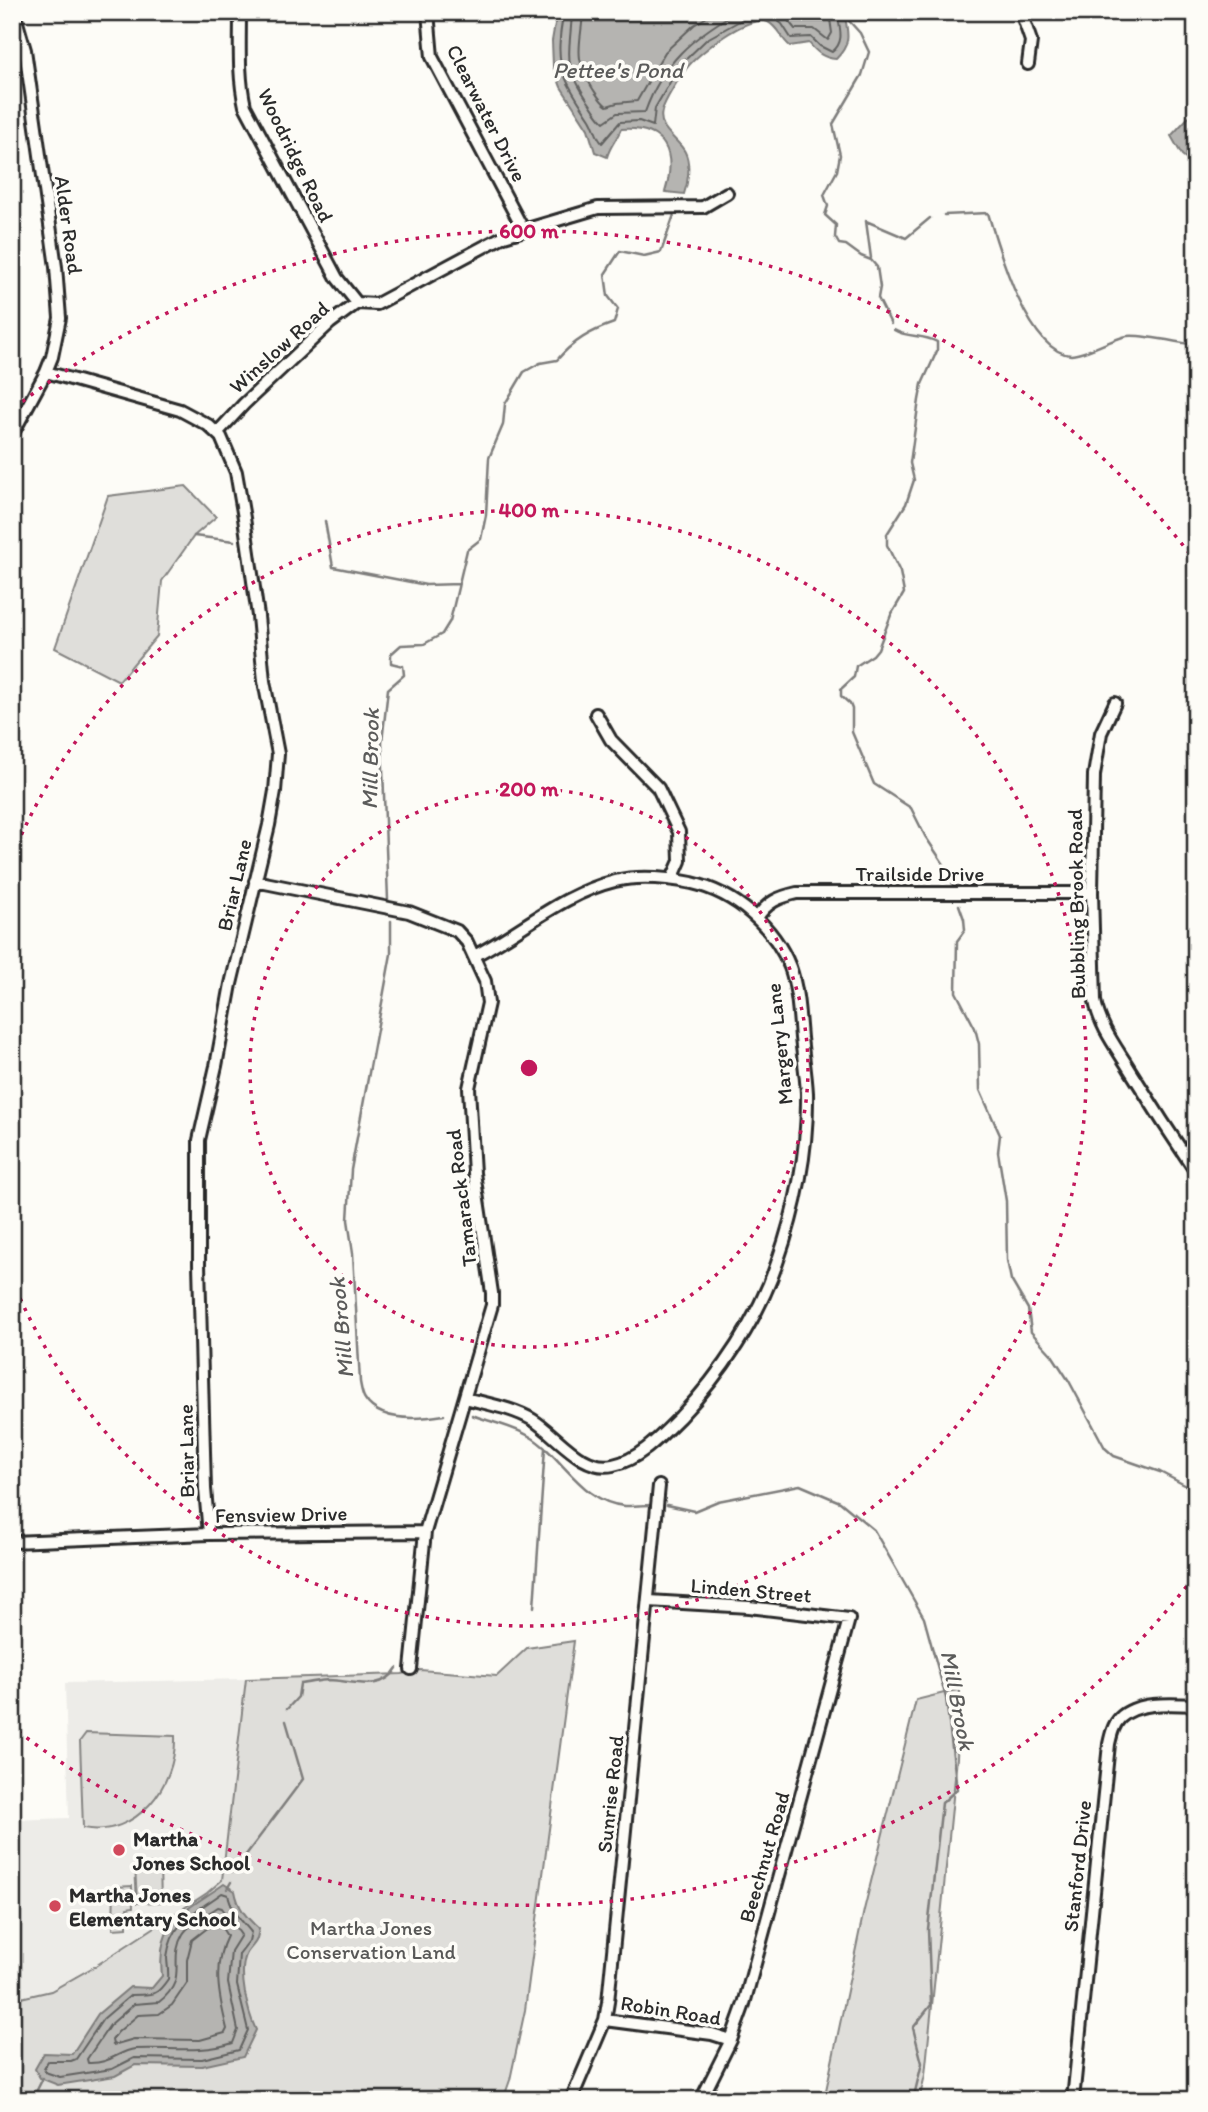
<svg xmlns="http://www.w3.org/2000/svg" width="1208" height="2112" viewBox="0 0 1208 2112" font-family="Itim,sans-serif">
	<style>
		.built { fill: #edece8 }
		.green { fill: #dfdeda; stroke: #858482; stroke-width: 2 }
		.water { fill: #b5b4b1; stroke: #7e7d7b; stroke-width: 2 }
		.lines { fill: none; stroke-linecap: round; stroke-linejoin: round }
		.shore { stroke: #626261; stroke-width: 2 }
		.stream { stroke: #7e7d7b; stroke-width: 2.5 }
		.minor-casing { stroke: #2b2b2b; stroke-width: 16 }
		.minor { stroke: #fdfcf7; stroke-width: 10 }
		.ring { fill: none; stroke: #c2185b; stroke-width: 3.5; stroke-dasharray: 3.5 7 }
		.poi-dot { fill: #d1495b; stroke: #fdfcf7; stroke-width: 2.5 }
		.labels { text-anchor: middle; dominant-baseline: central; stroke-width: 7; stroke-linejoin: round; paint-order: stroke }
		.street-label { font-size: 21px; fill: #2b2b2b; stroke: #fdfcf7 }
		.poi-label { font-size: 21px; font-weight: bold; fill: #2b2b2b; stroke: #fdfcf7; text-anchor: start }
		.park-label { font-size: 21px; fill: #585857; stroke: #fdfcf7 }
		.water-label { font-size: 23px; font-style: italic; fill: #5b5b5a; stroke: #fdfcf7 }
		.centre { fill: #c2185b; stroke: #fdfcf7; stroke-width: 3.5 }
		.ring-label { font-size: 21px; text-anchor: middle; font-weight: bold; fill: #c2185b; stroke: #fdfcf7; stroke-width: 7; stroke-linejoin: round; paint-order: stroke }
	</style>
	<rect width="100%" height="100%" fill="#fdfcf7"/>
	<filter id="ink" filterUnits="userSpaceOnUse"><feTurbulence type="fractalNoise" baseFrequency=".0143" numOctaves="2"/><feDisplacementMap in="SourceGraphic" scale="14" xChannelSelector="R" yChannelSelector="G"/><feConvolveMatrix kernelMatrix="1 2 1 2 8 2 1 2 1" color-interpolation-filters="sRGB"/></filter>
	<g filter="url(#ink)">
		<path class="built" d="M246 1679 222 1880 207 1893 97 1965 51 1991 12 2000V1820L69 1818 65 1683Z"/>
		<path class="green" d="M186 486 216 517 194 536 162 581 157 636 119 681 55 648 108 496Z
			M574 1641 525 2010 510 2080 503 2100H12V2000L51 1991 97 1965 207 1893 222 1880 246 1679 402 1674 420 1670 497 1676 527 1648Z
			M960 1689 957 1758 925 2075 919 2100H824L864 1910 916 1700Z
			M86 1733 175 1736C177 1785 136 1839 83 1828L80 1741Z
			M160 1864 161 1902 137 1903 135 1865Z
			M132 1886 133 1907 127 1908V1928L113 1929 114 1887Z"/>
		<path class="water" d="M557 12H844C848 33 852 43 836 59 824 58 817 53 809 43L790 46C781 39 778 27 768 22 748 14 698 53 686 69 680 76 664 102 662 111 657 130 678 138 685 152 691 164 688 183 684 194L665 192C677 153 666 126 621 129 617 139 610 146 607 157L595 152 588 129 561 87 553 66 552 41Z
			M1196 109V166L1182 155 1171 136Z
			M224 1884 235 1891C238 1908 246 1917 259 1929 256 1946 255 1941 247 1953 237 1971 248 2013 256 2030L243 2057 202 2066 135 2065 115 2076 58 2085 40 2078 35 2069 44 2053 72 2054 98 2014 130 1987 152 1988 162 1976C156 1920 183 1913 224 1884Z"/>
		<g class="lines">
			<path class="shore" d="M563 12C563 21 560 30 560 39 556 72 573 93 590 119 595 127 596 137 602 143L620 122 639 121 653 126 655 108 680 65 707 39 752 14 771 16 782 24 791 38 811 37 820 46 832 52C846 41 839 27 837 12
				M572 12C570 57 561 60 588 101 593 108 598 117 604 122L617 113 645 112C663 62 692 38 736 12
				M583 12C581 47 572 56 593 89 597 95 601 102 607 106L617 103 637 101 665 52 694 25 715 12
				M781 12 795 29H814L828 40 832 33 829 12
				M222 1893 228 1895C232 1911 241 1920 251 1932L249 1941 239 1954 237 1985 248 2030 239 2050 202 2059 134 2058 112 2069 60 2077 45 2072 44 2068 48 2061H71L76 2059 103 2019 131 1995C153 1994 155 1998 168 1979 169 1972 167 1964 167 1957 172 1920 195 1913 222 1893Z
				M218 1907 222 1908 241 1935 231 1951 228 1983 238 2030 233 2043C200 2054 168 2047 135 2049 118 2051 111 2064 88 2063L87 2059 110 2025 134 2004 159 2002C190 1978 167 1961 183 1934 190 1923 208 1914 218 1907Z
				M214 1923H219L227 1936C212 1966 219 1997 227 2029L225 2033 200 2040 134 2039 113 2045 112 2040 118 2032 138 2015 159 2014 172 2005 187 1983V1960L192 1940Z"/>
			<path class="stream" d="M841 12 860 33 869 52 862 75 833 124 840 155 837 171 824 195 828 206 825 215 836 225 835 237 839 244 846 245 861 256 871 260 877 267 880 287 878 298 891 324
				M944 215 988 213C998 247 1028 353 1071 355 1085 355 1111 339 1127 336 1142 334 1179 343 1196 345
				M871 258 866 221 906 238 930 218
				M894 330C907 338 923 334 937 342V351L922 384 919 400 910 463 914 480 906 504 887 534V545L900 572 904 593 891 615 878 649 873 655 856 666 854 677 841 689V696L850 704 852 709V732L874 784 911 808 925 836 949 872 954 888
				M325 521 333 567 426 585 459 584
				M194 536 234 541
				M388 900 382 742 388 689 404 675 403 666 391 663V654L401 645 424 644 442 634 450 621 467 550 481 539 486 515 489 458 503 425 505 404 524 372 540 363 557 360C573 341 591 331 614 323L618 309 608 296 605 274 620 251 644 256 661 252 674 215
				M959 905 964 919 965 930 957 941 956 992 975 1028 979 1044 980 1090 1000 1135 998 1152 1006 1201 1007 1260 1011 1280 1028 1309 1031 1332 1052 1355 1069 1381 1105 1448 1114 1456 1160 1472 1196 1491
				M391 921V954L351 1170 348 1220 353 1253 360 1382C361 1387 362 1395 365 1399 380 1423 420 1419 444 1415
				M472 1415C490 1422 512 1426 529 1436 562 1455 582 1503 625 1506 634 1506 643 1505 652 1505
				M667 1505 694 1511 718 1501 800 1485 840 1502 874 1530 924 1618 946 1698 957 1789 942 1803 928 1929 931 2005 913 2028 922 2063 913 2100
				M534 1607 545 1448
				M287 1709 298 1697 300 1684C310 1683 320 1680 329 1680 353 1681 382 1693 397 1668
				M233 1872 303 1779 286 1721
				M227 1889 231 1882
				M32 2100 43 2078"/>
			<defs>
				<path id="minor" d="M240 12C240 43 238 76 245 106L337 278 357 303
					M428 12 432 57 523 229
					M1021 12 1031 41 1028 64
					M46 372 180 410 208 425 221 437 236 472 244 518 258 616 264 681 278 754 275 791 269 825 231 984 216 1066 199 1140V1264L205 1489 209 1534
					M217 433 244 404 330 323 357 303 377 304 504 236 598 208 703 207 727 193
					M12 435 46 372 52 357 60 318 56 267 25 50 14 12
					M1115 703 1101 733 1094 775 1092 893 1095 1001C1100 1027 1116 1047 1130 1070 1151 1104 1173 1138 1196 1172
					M596 714 611 740 658 788 679 832 680 861 672 879
					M255 881 409 912 457 931 467 942 485 981 488 1003 469 1088 474 1173 492 1293V1305L425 1532 411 1669
					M757 918C767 902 779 897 797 893H1092
					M465 1398C487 1404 513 1408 533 1420 557 1435 582 1472 613 1465 639 1460 662 1435 680 1417 721 1374 758 1319 777 1263 796 1209 808 1150 807 1093 806 1075 803 1056 801 1038 799 1015 798 989 790 967 774 926 735 893 692 883 667 878 641 875 615 881 562 894 521 932 474 956
					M12 1542 209 1534 425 1532
					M649 1601 749 1607 849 1619 744 2004 731 2040 701 2100
					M605 2020 712 2034 731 2040
					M571 2100 605 2020 608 2002 659 1486
					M1073 2100 1109 1744C1111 1735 1113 1725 1120 1718 1137 1701 1173 1704 1196 1705"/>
			</defs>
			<use href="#minor" class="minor-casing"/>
			<use href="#minor" class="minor"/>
		</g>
	</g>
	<g class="ring">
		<circle cx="529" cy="1068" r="279"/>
		<path d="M13 854A558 558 0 1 1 13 1282"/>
		<path d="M1193 1578A837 837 0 0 1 14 1728M14 408A837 837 0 0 1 1193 558"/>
	</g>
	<g class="poi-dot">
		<circle cx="119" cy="1850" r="7"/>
		<circle cx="55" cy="1906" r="7"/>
	</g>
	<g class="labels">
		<g class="street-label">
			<text transform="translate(487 113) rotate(63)">Clearwater Drive</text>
			<text transform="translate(296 155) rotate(64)">Woodridge Road</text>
			<text transform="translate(69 225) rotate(82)">Alder Road</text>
			<text transform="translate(279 347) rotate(-42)">Winslow Road</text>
			<text x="920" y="873">Trailside Drive</text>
			<text transform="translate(234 885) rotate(-77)">Briar Lane</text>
			<text transform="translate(1076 904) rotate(-91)">Bubbling Brook Road</text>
			<text transform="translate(779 1044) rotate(-96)">Margery Lane</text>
			<text transform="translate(461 1198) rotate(-97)">Tamarack Road</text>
			<text transform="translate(186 1451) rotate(-91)">Briar Lane</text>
			<text transform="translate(281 1514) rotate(-1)">Fensview Drive</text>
			<text transform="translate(751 1590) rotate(5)">Linden Street</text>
			<text transform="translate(610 1794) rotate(-84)">Sunrise Road</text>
			<text transform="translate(764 1857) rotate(-74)">Beechnut Road</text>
			<text transform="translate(1077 1866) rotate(-84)">Stanford Drive</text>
			<text transform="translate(671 2010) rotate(9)">Robin Road</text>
		</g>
		<g class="poi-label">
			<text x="133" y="1838">Martha<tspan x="133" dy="24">Jones School</tspan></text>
			<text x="69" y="1894">Martha Jones<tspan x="69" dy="24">Elementary School</tspan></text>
		</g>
		<g class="park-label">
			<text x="371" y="1927">Martha Jones<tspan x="371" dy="24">Conservation Land</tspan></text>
		</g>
		<g class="water-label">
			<text x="618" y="70">Pettee's Pond</text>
			<text transform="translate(370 759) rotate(-89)">Mill Brook</text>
			<text transform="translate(341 1328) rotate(-95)">Mill Brook</text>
			<text transform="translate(958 1700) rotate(79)">Mill Brook</text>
		</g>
	</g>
	<circle cx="529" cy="1068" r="10" class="centre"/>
	<g class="ring-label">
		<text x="529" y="238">600 m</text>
		<text x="529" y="517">400 m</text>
		<text x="529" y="796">200 m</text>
	</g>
	<rect width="1208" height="2112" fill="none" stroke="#fdfcf7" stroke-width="42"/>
	<rect x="21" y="21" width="1166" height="2070" fill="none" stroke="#2b2b2b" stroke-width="2.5" filter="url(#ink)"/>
</svg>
